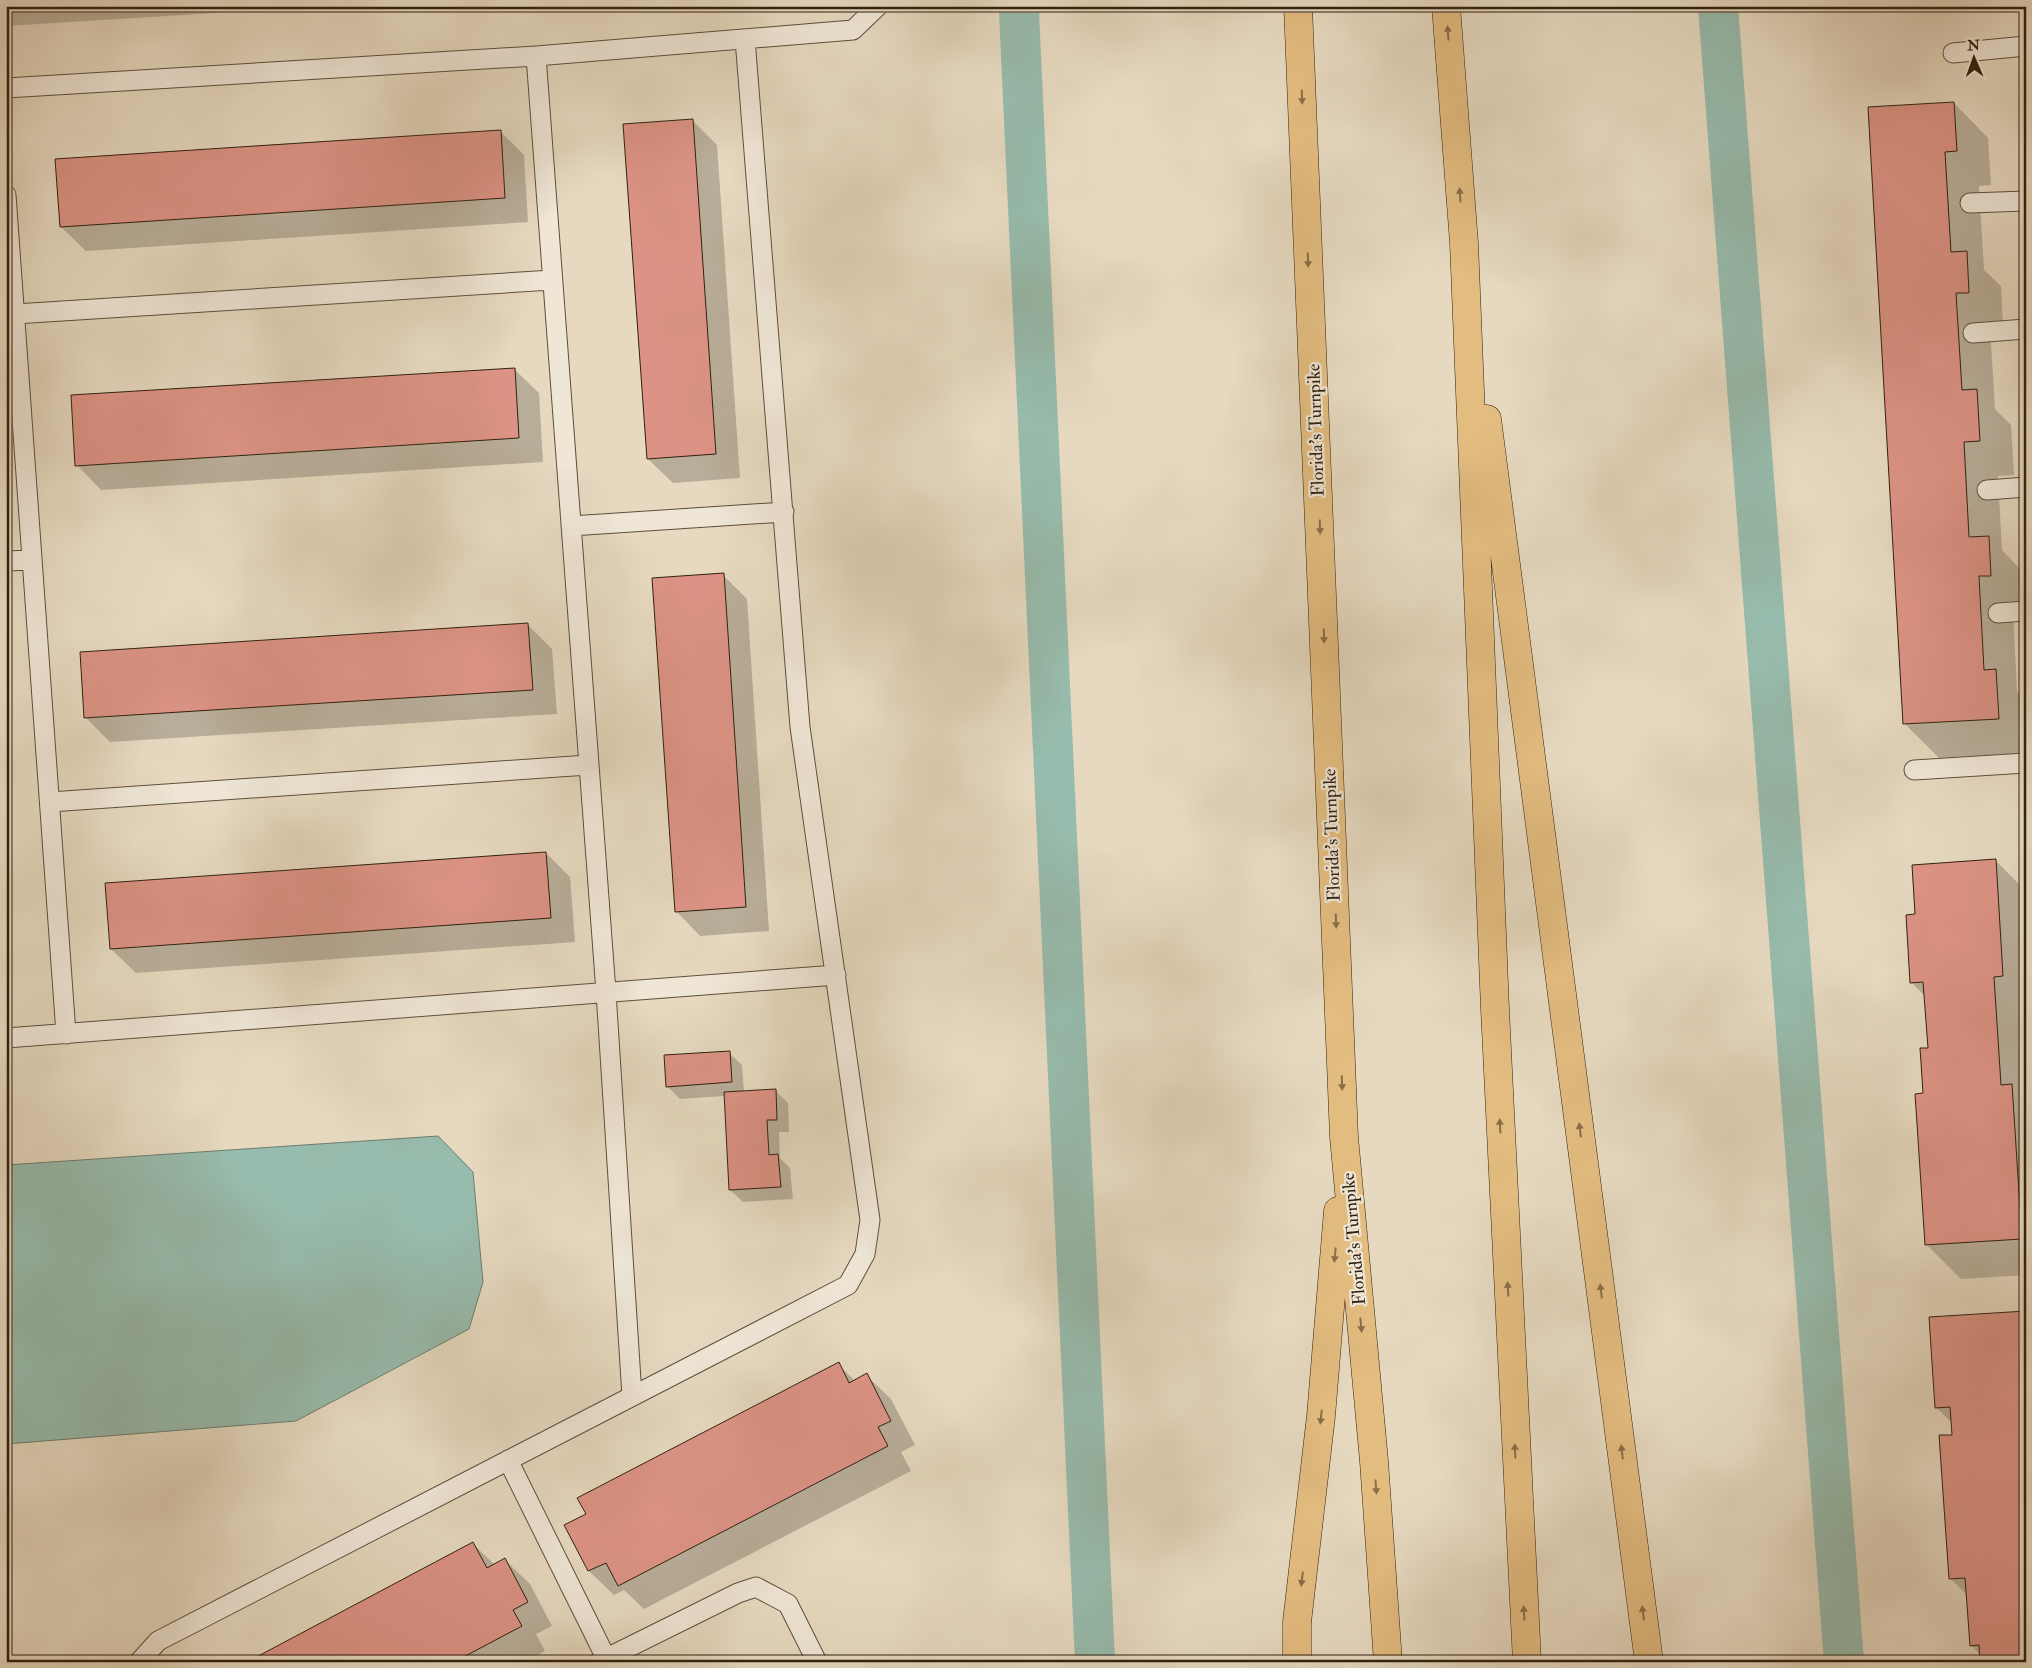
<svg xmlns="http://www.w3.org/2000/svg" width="2032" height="1668" viewBox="0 0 2032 1668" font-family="'IM FELL Double Pica',serif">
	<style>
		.water { fill: #97bbac; stroke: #6e7d6e }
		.shadow { fill: #0003 }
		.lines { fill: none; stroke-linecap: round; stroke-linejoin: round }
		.canal { stroke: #97bbac; stroke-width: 40 }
		.building { fill: #dc9385; stroke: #302110 }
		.lane-casing { stroke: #5e4f3c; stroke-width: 21 }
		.highway-casing { stroke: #302110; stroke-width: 29 }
		.lane { stroke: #efe6d6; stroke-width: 19 }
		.highway { stroke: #e3bc80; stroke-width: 28 }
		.oneway { fill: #8a6e48 }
		.labels { text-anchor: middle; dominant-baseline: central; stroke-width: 4.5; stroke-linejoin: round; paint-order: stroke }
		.street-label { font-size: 18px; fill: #302110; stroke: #efe6d6 }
	</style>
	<rect width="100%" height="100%" fill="#e6d9c0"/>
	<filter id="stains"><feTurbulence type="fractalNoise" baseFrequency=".004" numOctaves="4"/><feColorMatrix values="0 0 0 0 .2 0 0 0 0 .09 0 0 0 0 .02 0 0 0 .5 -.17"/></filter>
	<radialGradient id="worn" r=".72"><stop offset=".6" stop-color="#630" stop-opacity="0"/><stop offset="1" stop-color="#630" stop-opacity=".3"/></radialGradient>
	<path class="water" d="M438 1136 473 1172 483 1282 469 1329 296 1421 6 1444V1165Z"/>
	<path class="shadow" d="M6 6H330L6 26Z
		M1954 103 1988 138 1991 185 1979 186 1984 270 2001 286 2003 327H1990L1995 409 2011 425 2014 475 1998 476 2002 550 2023 572 2025 610H2013L2017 692 2026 700V753L1939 758 1904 723 1869 108Z
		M692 120 717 145 740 478 673 483 648 459Z
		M500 131 524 155 528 222 86 251 61 227Z
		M514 369 539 393 543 462 101 490 77 465Z
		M723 575 747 599 769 931 700 936 676 911Z
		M528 625 552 649 557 714 110 742 85 717Z
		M546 853 570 877 575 942 136 973 111 949Z
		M1995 860 2026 891V1275L1961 1279 1926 1244 1924 1094 1929 1049 1925 996 1911 982 1917 915Z
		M729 1053 742 1065 744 1092 775 1090 788 1103 789 1132H779L780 1158 790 1168 793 1199 743 1202 730 1190 725 1096 680 1099 667 1086Z
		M2026 1312 1981 1656 1971 1645 1968 1596 1950 1578 1953 1424 1937 1408Z
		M838 1364 855 1381 866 1375 891 1399 915 1445 901 1452 911 1471 644 1609 624 1590 614 1595 589 1571 566 1526 587 1515Z
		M473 1544 495 1565 505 1560 530 1584 552 1626 536 1634 545 1651 524 1662H250Z"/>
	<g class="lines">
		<path class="canal" d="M1021 6 1019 12 1095 1662
			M1718 6 1844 1662"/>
	</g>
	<path class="building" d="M1954 102 1957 151 1945 152 1951 252 1967 251 1969 293H1956L1962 390 1977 389 1980 441 1964 442 1969 537 1989 536 1991 576H1979L1984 670 1996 669 1999 719 1903 724 1868 107Z
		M693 119 716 454 647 459 623 124Z
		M501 130 505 198 60 227 55 159Z
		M515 368 519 438 75 466 71 395Z
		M724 573 746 907 675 912 652 578Z
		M528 623 533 690 84 718 80 652Z
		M546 852 551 918 110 949 105 883Z
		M1996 859 2003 976 1994 977 2001 1085 2012 1084 2022 1239 1925 1245 1915 1094 1923 1093 1920 1048H1928L1923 982 1910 983 1906 915 1915 914 1912 865Z
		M730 1051 732 1082 666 1087 664 1055Z
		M776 1089 777 1120H767L769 1155 778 1154 781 1187 729 1190 724 1092Z
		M2026 1311V1662H1980L1979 1645 1970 1646 1965 1578 1949 1579 1939 1435H1952L1950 1407 1935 1408 1929 1317Z
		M839 1362 849 1383 867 1373 891 1421 878 1427 888 1446 618 1586 606 1563 588 1571 564 1525 586 1514 577 1498Z
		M473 1542 487 1568 505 1558 528 1602 513 1610 522 1626 454 1662H247Z"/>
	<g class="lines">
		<defs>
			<path id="lane" d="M1953 53 2026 46
				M536 56 606 992 632 1396
				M6 88 536 56 853 30 878 6
				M6 195 66 1034
				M1970 203 2026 201
				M15 314 552 280
				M1973 333 2026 329
				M1987 490 2026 487
				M571 526 784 512
				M6 561 32 560
				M1998 613 2026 611
				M1914 770 2026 763
				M50 802 588 765
				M6 1038 836 975
				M508 1460 606 1658
				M139 1662 158 1641 848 1285 865 1254 870 1220 800 727 745 39
				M599 1662 738 1593 756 1587 788 1604 817 1662"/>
			<path id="highway" d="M1298 6 1344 1137 1374 1461 1388 1662
				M1446 6 1464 243 1495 1009 1527 1662
				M1487 419 1649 1662
				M1297 1662V1622L1321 1416 1338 1211"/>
		</defs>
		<use href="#lane" class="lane-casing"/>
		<use href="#highway" class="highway-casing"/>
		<use href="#lane" class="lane"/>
		<use href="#highway" class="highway"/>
	</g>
	<defs><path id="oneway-solid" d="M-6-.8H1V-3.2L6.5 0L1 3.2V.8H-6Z" transform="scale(1.25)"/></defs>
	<g class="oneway">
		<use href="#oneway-solid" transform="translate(1448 33) rotate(-94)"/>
		<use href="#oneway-solid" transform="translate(1302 97) rotate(88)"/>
		<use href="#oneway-solid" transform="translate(1460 195) rotate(-94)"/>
		<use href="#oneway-solid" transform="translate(1308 260) rotate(88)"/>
		<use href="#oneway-solid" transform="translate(1320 527) rotate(88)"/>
		<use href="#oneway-solid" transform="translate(1324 636) rotate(88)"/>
		<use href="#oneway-solid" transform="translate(1336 921) rotate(88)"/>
		<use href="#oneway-solid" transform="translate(1342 1083) rotate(88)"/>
		<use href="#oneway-solid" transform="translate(1500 1126) rotate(-93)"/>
		<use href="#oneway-solid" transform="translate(1580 1130) rotate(-97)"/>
		<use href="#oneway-solid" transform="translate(1335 1255) rotate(95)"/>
		<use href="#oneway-solid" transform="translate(1508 1289) rotate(-93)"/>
		<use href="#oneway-solid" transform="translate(1601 1291) rotate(-97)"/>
		<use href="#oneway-solid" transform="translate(1361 1325) rotate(85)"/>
		<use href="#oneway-solid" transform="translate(1321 1417) rotate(96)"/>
		<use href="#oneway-solid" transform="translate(1515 1451) rotate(-93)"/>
		<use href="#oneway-solid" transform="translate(1622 1452) rotate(-97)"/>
		<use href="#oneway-solid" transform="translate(1376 1487) rotate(86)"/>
		<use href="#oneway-solid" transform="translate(1302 1579) rotate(97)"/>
		<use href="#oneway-solid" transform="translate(1524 1613) rotate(-93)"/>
		<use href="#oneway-solid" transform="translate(1643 1613) rotate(-98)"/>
	</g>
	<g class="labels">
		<g class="street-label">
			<text transform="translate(1316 430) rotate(-92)">Florida's Turnpike</text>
			<text transform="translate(1332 835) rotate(-92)">Florida's Turnpike</text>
			<text transform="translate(1354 1239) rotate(-95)">Florida's Turnpike</text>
		</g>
	</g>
	<rect width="2032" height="1668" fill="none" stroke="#e6d9c0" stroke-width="25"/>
	<rect x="8" y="8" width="2017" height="1653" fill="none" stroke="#302110" stroke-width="2.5"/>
	<rect x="12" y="12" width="2007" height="1643" fill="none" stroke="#302110"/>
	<g transform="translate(1974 58) rotate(358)" stroke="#efe6d6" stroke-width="4" paint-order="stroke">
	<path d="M0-4L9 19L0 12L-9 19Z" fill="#302110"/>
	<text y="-8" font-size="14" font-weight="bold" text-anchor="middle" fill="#302110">N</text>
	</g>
	<rect width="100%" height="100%" filter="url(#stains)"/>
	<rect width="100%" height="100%" fill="url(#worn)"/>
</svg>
